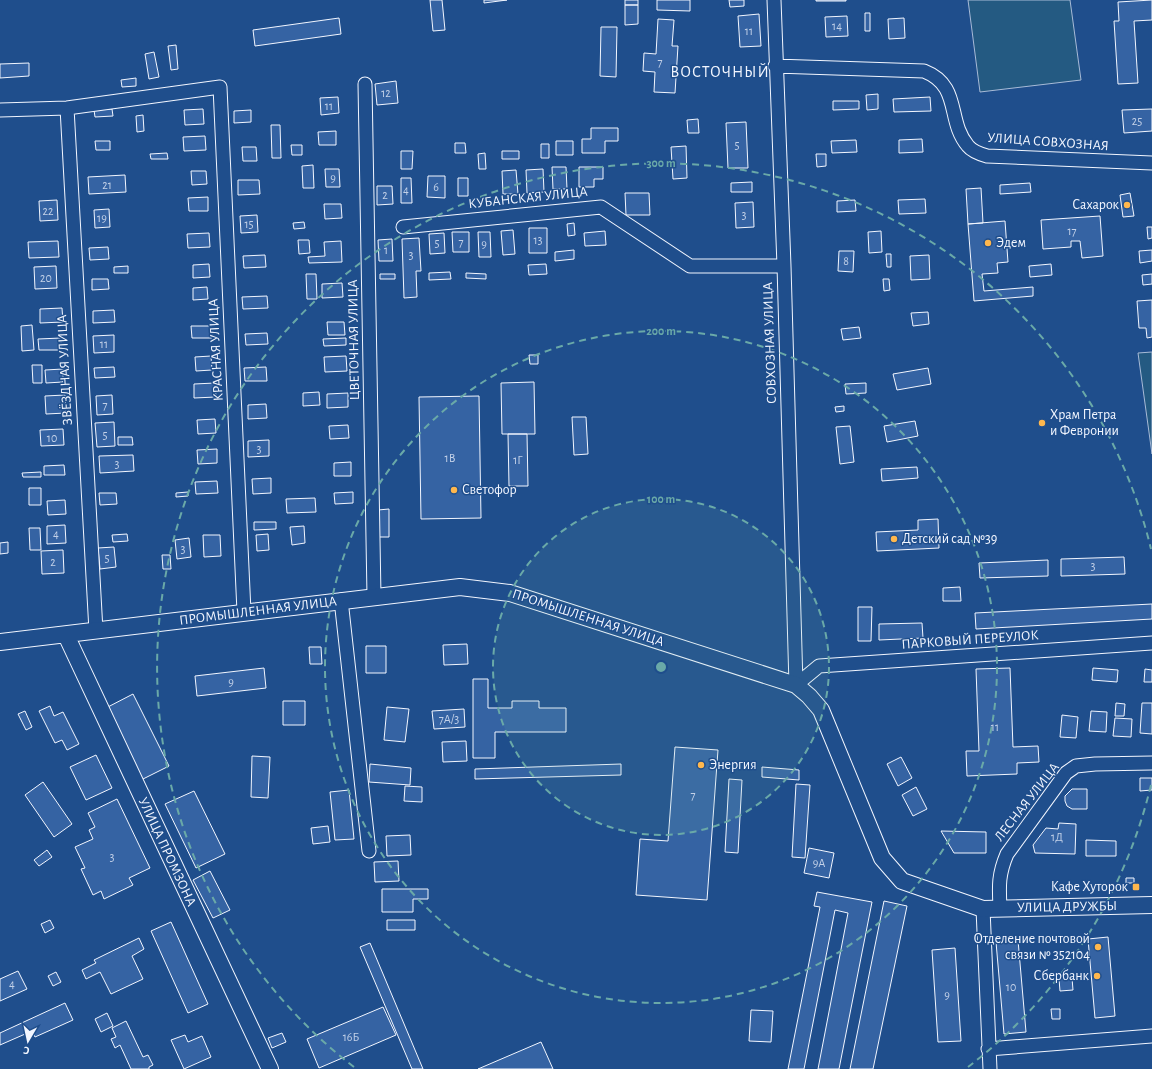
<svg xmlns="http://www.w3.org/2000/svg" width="1152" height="1069" viewBox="0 0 1152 1069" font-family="'Alegreya Sans',sans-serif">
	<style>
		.green { fill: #245a82; stroke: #a8bbd7 }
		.building { fill: #3563a3; stroke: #f2f6ff }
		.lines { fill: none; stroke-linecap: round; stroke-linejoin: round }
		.minor-casing { stroke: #f2f6ff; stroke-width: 15 }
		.major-casing { stroke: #f2f6ff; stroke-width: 18 }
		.minor { stroke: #1f4e8c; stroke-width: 13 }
		.major { stroke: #1f4e8c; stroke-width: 16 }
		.ring { fill: none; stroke: #6aa9a8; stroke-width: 2; stroke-dasharray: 7 5 }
		.poi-dot { fill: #ffb74d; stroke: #1f4e8c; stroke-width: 1.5 }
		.labels { text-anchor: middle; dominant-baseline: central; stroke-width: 3; stroke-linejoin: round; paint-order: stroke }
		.number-label { font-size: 12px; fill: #c3d1e8 }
		.street-label { font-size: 14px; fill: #f2f6ff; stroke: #1f4e8c }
		.poi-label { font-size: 14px; fill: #f2f6ff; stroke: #1f4e8c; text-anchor: start }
		.quarter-label { font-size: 16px; letter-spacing: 1px; fill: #f2f6ff; stroke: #1f4e8c }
		.centre { fill: #6aa9a8; stroke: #1f4e8c; stroke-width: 2 }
		.ring-label { font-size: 12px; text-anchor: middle; font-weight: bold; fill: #6aa9a8; stroke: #1f4e8c; stroke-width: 3; stroke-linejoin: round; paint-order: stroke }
	</style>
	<rect width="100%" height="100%" fill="#1f4e8c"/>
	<path class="green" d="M968 0H1070L1081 80 980 92Z
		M1152 352V454L1138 353Z"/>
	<path class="building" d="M430 0H442L445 30 433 31Z
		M484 0H507L484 3Z
		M625 0H638V5H625Z
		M657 0H690V11L657 10Z
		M729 0H744V6L730 7Z
		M816 0H846V1H816Z
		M1152 0V20L1134 21 1138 83 1118 84 1114 21H1119L1118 2Z
		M625 5H638V24L625 25Z
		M865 13H870V31H865Z
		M759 14 761 46 740 47 738 16Z
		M847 16 848 36 826 37 825 17Z
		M339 18 341 34 255 46 253 30Z
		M904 18 905 38 889 39 888 19Z
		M658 19 674 20 672 46H678L675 93 654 92 655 72 643 71 644 53 656 54Z
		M601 27H617L616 77 600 76Z
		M176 45 178 69 171 70 168 46Z
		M154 52 159 77 149 79 145 54Z
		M29 63V76L0 78V64Z
		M136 78V86L122 87 121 80Z
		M396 81 398 103 377 105 375 84Z
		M878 94V109L867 110 866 95Z
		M338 97 339 113 321 115 320 98Z
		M930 97 931 111 894 112 893 99Z
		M833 101H859V109L833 110Z
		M112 109 113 116 95 117 94 110Z
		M203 109 204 124 185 125 184 110Z
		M1152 109V131L1124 133 1122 110Z
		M251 110V122L234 123V111Z
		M143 115 144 131 137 132 136 116Z
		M698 119 699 133H688L687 120Z
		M746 122 748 168H728L726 123Z
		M271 125H280L281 158H272Z
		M591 128H618V141H605V153H582V139H591Z
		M336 131V145H319L318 132Z
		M205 136 206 150 184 151 183 137Z
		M922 139 923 152 899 153V140Z
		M856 140 857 152 832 153 831 141Z
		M95 141H110V150H96Z
		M556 141H573V155H556Z
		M455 143H465L466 153H455Z
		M541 144H549V158H541Z
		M291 145H302V155H292Z
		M686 146 687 178 673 179 671 147Z
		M242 147H256L257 161H243Z
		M401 151H413L412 169H401Z
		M502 151H519V159H502Z
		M167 153 168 159H151L150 154Z
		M485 153 486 169H479L478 154Z
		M816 154H826V166L817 167Z
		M313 165 314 188H303L302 166Z
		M552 167H566L567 189H553Z
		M579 167H603V179H594V187H579Z
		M325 169H339L340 187H326Z
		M543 169 544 192 527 193 526 170Z
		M516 170 518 194H503L502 171Z
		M191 171H206L207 184 192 185Z
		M125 175 126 192 89 194 88 177Z
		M428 176H445V198L427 197Z
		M401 178H411L412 203H401Z
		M458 178H468V196H458Z
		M238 180H259L260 194 238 195Z
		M752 182V192H731V183Z
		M1030 183 1031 192 1000 194V185Z
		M377 186H392L393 204 377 205Z
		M981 188 983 223 968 224 966 189Z
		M625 193H649L650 215H626Z
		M1130 193 1134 216 1123 217 1120 195Z
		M208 197V211H189L188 198Z
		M925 199 926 213 899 214 898 200Z
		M57 200 58 220 40 221 39 201Z
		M855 200 856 211 837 212V201Z
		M753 202 754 227 736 228 735 203Z
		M324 204H341L342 218 325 219Z
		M109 209 110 227 95 228 94 210Z
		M257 215 258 232 241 233 240 216Z
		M1100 216 1103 256 1082 258 1080 241H1071V247L1043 249 1041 220Z
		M1005 221 1008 262 997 263 998 273 982 274 984 291 1033 287V296L974 301 968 224Z
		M304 222 305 228 294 229 293 223Z
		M574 223 575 235 568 236 567 224Z
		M1147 227H1152V238L1148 239Z
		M529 228H547V253H529Z
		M513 230 515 254 503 255 501 231Z
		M605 231 606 245 585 246 584 233Z
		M881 231 882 252 869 253 868 232Z
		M452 232H469V252H453Z
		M478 232H490L491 257H479Z
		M209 233 210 247 188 248 187 234Z
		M444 233 445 253 430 254 429 234Z
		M419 238 421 271H416L417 297 404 298 402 239Z
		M392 239 393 261H379L378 240Z
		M298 240H309L310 253 299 254Z
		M58 241 59 257 29 258 28 242Z
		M341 241 342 262 309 263 308 257 325 256 324 242Z
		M108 247 109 259 90 260 89 248Z
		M574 250V259L555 261V252Z
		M1152 250V261L1140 263 1139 251Z
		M839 251H854L853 272 838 271Z
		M886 254H891V267H887Z
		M265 255 266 267 244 268 243 256Z
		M929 255 930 279 911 280 910 256Z
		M209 264 210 277 193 278V265Z
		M546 264 547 274 529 275 528 265Z
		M1051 264 1052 275 1030 277 1029 266Z
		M56 266 57 288 35 289 34 267Z
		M128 266V273H114V267Z
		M450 272 451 279 429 280V273Z
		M466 273 486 274V279L466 278Z
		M306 274H316L317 299H307Z
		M380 274H395V279H380Z
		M1152 274V284L1143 285 1142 275Z
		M92 279H108L109 289 92 290Z
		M883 279H889L890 290 884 291Z
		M342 283 343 297 322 298V284Z
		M207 287 208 299 193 300V288Z
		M267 296 268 308 243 309 242 297Z
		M1152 300V337L1147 338 1146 328H1139L1137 301Z
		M62 308 63 322 40 323V309Z
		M114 310 115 322 93 323V311Z
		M928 312 929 324 913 326 911 313Z
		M327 322H344L345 335H328Z
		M32 325 34 350 22 351 21 326Z
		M191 326H211L212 338H192Z
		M859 327 861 338 843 340 841 329Z
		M267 333 268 344 246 345 245 334Z
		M114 335V352L94 353 93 336Z
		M61 338V350H39L38 339Z
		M346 338V345L324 346 323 339Z
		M529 355H538V364H530Z
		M211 356 212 370 196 371 195 357Z
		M346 356 347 371 325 372 324 357Z
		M32 365H42V383H33Z
		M114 367 115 377 95 378 94 368Z
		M266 367 267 381H245L244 368Z
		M928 368 931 384 897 390 893 374Z
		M63 369V382L46 383 45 370Z
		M534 382 535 434H502L501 383Z
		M215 383 216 397 194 398V384Z
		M866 383V393L846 394 845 384Z
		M319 392 320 405 303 406V393Z
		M348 393V407L327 408V394Z
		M65 395 66 413 46 414 45 396Z
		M112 395 113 414 97 415 96 396Z
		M479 396 481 518 421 519 419 397Z
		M266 404 267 418 248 419V405Z
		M844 406V411L836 412 835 407Z
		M572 417H586L588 454 574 455Z
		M215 419 216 433 198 434 197 420Z
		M915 421 918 436 887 442 884 426Z
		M114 422 115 446 97 447 95 423Z
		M348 425 349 438 330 439 329 426Z
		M850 426 854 462 840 464 836 427Z
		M63 429 64 445 41 446 40 430Z
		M508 434H527L528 486H509Z
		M118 437H132L133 445H118Z
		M269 440V456L248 457V441Z
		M217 449V463L198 464 197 450Z
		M133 455 134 471 100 473 99 456Z
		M351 462V476H334V463Z
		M64 465 65 475H44V466Z
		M917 467 918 478 882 481 881 469Z
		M41 472V477H23L22 473Z
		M271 478V493L253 494 252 479Z
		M217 481 218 493 196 494 195 482Z
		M29 488H41V505H29Z
		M188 492V496L176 497V493Z
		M353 492V503L335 504 334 493Z
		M99 493H116L117 504 100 505Z
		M315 498 316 512 287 513 286 499Z
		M65 500 66 514 48 515 47 501Z
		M389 509V537H379L378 510Z
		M938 519 939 548 877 551 876 532 918 530V520Z
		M254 522H276V529L254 530Z
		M65 525 66 543 47 544V526Z
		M304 526 305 543 292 545 290 527Z
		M29 528H40L41 550H30Z
		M127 534 128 541 113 542 112 535Z
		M268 534 269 550 257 551 256 535Z
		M203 535H220L221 556 204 557Z
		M189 538 191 557 177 559 175 540Z
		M8 542V553L0 554V543Z
		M114 547 116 567 100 569 98 548Z
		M63 550 64 573 42 574 41 551Z
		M162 555H170L171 569H163Z
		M1124 557 1125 574 1061 576V559Z
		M1048 560V576L980 578 979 563Z
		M960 587 961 601H943V588Z
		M1152 604V619L976 629 975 613Z
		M858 607H872L871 641H858Z
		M922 623 923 638 879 640V624Z
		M467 644 468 664 444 665 443 645Z
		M366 646H386V673H366Z
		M309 647H321L322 664H310Z
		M264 668 266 688 197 696 195 676Z
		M1010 668 1013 747 1038 746 1039 762 1017 763V774L967 776 966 751H979L976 669Z
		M1093 668 1118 670 1117 682 1092 680Z
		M1145 669 1152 670V682H1144Z
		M473 679H488V708H512V701H539V708H566V732H495V758H473Z
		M133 694 169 766 141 780 104 709Z
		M283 701H305V725H283Z
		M1116 703 1125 704 1124 716H1115Z
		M1142 703H1152V734L1140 733Z
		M50 706 54 716 63 712 79 744 67 750 62 740 55 743 39 711Z
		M387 707 409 709 405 742 384 740Z
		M464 709 465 727 434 729 432 711Z
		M25 711 32 727 26 730 18 714Z
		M1091 711 1107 712 1106 732 1089 731Z
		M1062 715 1078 717 1076 738 1060 737Z
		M1115 718 1132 719 1131 737 1113 736Z
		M466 741 467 761 443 762 442 742Z
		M675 747 718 750 707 900 636 895 640 839 668 841Z
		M96 755 112 788 86 800 70 767Z
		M252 756 270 757 268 798 251 797Z
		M901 757 912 778 898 786 887 764Z
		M370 764 411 768 410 785 369 782Z
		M621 764V775L475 779V769Z
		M762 767 799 770V780L762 777Z
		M1140 778H1152V790L1140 791Z
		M729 779 742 780 738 853 725 852Z
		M43 782 72 824 54 837 25 795Z
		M796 784 810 785 805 858 792 857Z
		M405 786 422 787V802L404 801Z
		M916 787 927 809 913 816 902 795Z
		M1072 789H1087V809H1072L1067 806 1065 801V796Z
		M349 790 354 839 335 840 330 792Z
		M194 791 225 854 196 868 165 804Z
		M117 799 150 868 129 878 133 885 104 899 101 891 93 895 81 869 85 868 75 847 93 839 89 830 95 827 88 813Z
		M1059 823 1076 824 1075 854 1035 853 1033 845 1046 828 1058 829Z
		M328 826 330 842 313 844 311 828Z
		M941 831 986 832V853H954Z
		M410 835 411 855 387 856 386 836Z
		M1086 840 1116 841V856H1086Z
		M809 848 834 853 829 878 804 873Z
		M47 850 52 857 39 866 34 860Z
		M398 861 399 881 375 882 374 862Z
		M210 871 230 910 213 918 193 880Z
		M1126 878H1134V883H1126Z
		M382 889H428V899H413V912H382Z
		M817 892 872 902 839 1069H818L848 913 835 910 804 1069H788L820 907 814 906Z
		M884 901 907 906 873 1069H850Z
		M50 920 54 928 45 933 41 924Z
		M387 920H415V930H387Z
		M171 922 208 1004 188 1013 151 931Z
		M1108 937 1115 1016 1095 1018 1088 939Z
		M139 938 144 949 132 956 143 979 111 994 100 972 86 979 82 970 96 963 94 960Z
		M1018 940 1026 1032 1004 1034 996 942Z
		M370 943 423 1069H412L360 947Z
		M955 948 961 1041 938 1042 932 950Z
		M18 971 27 989 0 1001V979Z
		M56 972 61 982 53 986 48 976Z
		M1072 978 1073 990 1060 991 1059 979Z
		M65 1003 73 1020 35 1037 32 1031 0 1045V1033Z
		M383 1007 396 1035 319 1068 307 1039Z
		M1051 1009H1060V1019H1052Z
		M751 1010 773 1011 771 1042 749 1041Z
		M107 1013 113 1026 101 1032 95 1019Z
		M126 1021 143 1057 148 1055 153 1065 149 1067V1069H131L120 1045 115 1048 111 1039 116 1037 112 1028Z
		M282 1033 286 1042 272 1048 268 1038Z
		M185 1035 188 1042 202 1036 211 1057 184 1069 171 1040Z
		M541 1042 553 1069H478Z"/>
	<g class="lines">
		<defs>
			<path id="minor" d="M774 0 784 266 796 685
				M775 66 924 71C962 86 946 120 968 146 972 151 980 154 987 156L1152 163
				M365 84 374 596
				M67 108 96 631
				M0 110 67 108 220 87 244 612
				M403 227 601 207 690 266H784
				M341 600 369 851
				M796 685 819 666 1152 643
				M1000 908C999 887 998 875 1007 854L1066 773 1076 766 1095 764 1152 763
				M983 909 990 1069
				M988 1049 1152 1036"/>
			<path id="major" d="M66 635 270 1069
				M0 642 460 587 510 593 796 685 809 696 821 710 882 858 902 881 983 909 1152 905"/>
		</defs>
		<use href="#minor" class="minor-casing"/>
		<use href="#major" class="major-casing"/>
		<use href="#minor" class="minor"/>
		<use href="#major" class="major"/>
	</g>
	<circle cx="661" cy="667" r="168" fill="#6aa9a8" fill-opacity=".12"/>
	<g class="ring">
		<circle cx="661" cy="667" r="168"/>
		<circle cx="661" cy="667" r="336"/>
		<path d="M1151 785A504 504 0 0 1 968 1067M354 1067A504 504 0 1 1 1151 549"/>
	</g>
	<g class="poi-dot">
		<circle cx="1127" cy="205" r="4"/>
		<circle cx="988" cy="243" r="4"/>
		<circle cx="1042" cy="423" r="4"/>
		<circle cx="454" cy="490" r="4"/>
		<circle cx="894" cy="539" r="4"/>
		<circle cx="701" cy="765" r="4"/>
		<rect x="1132" y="883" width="8" height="8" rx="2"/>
		<circle cx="1098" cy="947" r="4"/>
		<circle cx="1097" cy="976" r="4"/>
	</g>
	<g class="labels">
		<g class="number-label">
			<text x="837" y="26">14</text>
			<text x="749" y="31">11</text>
			<text x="660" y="62">7</text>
			<text x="386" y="93">12</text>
			<text x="329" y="106">11</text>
			<text x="1137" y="121">25</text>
			<text x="737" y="145">5</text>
			<text x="333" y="178">9</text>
			<text x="107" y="185">21</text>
			<text x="436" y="187">6</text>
			<text x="406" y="190">4</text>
			<text x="385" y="195">2</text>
			<text x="48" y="211">22</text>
			<text x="744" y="215">3</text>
			<text x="102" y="218">19</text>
			<text x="249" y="224">15</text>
			<text x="1072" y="231">17</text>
			<text x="538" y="240">13</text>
			<text x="461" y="242">7</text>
			<text x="437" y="243">5</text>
			<text x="484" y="244">9</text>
			<text x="386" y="250">1</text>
			<text x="411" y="255">3</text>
			<text x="846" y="261">8</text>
			<text x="46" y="278">20</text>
			<text x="104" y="344">11</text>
			<text x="105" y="405">7</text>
			<text x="105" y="435">5</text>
			<text x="52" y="438">10</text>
			<text x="259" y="449">3</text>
			<text x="450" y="458">1В</text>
			<text x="518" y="460">1Г</text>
			<text x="117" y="464">3</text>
			<text x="56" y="534">4</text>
			<text x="183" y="549">3</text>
			<text x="107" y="558">5</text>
			<text x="53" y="562">2</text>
			<text x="1093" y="566">3</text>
			<text x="231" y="682">9</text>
			<text x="449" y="719">7А/3</text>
			<text x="995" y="727">11</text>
			<text x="693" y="795">7</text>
			<text x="1057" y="837">1Д</text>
			<text x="112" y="857">3</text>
			<text x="819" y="863">9А</text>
			<text x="12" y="984">4</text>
			<text x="1011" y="987">10</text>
			<text x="947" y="995">9</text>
			<text x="351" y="1037">16Б</text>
		</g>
		<g class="street-label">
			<text transform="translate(1048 142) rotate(4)">УЛИЦА СОВХОЗНАЯ</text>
			<text transform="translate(528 198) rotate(-6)">КУБАНСКАЯ УЛИЦА</text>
			<text transform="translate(354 340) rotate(-91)">ЦВЕТОЧНАЯ УЛИЦА</text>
			<text transform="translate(770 343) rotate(-92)">СОВХОЗНАЯ УЛИЦА</text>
			<text transform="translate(216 350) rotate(-93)">КРАСНАЯ УЛИЦА</text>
			<text transform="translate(65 370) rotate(-93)">ЗВЁЗДНАЯ УЛИЦА</text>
			<text transform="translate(258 611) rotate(-7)">ПРОМЫШЛЕННАЯ УЛИЦА</text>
			<text transform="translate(588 618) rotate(18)">ПРОМЫШЛЕННАЯ УЛИЦА</text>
			<text transform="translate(970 640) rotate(-4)">ПАРКОВЫЙ ПЕРЕУЛОК</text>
			<text transform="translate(1027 802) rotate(-52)">ЛЕСНАЯ УЛИЦА</text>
			<text transform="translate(167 852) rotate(65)">УЛИЦА ПРОМЗОНА</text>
			<text transform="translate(1067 907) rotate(-1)">УЛИЦА ДРУЖБЫ</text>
		</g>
		<g class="poi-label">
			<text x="1119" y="205" text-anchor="end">Сахарок</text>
			<text x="996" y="243">Эдем</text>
			<text x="1050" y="415">Храм Петра<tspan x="1050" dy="16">и Февронии</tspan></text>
			<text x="462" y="490">Светофор</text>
			<text x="902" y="539">Детский сад №39</text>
			<text x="709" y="765">Энергия</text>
			<text x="1128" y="887" text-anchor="end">Кафе Хуторок</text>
			<text x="1090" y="939" text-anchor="end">Отделение почтовой<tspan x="1090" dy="16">связи № 352104</tspan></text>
			<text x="1089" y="976" text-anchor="end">Сбербанк</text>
		</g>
		<g class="quarter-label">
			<text x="720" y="72">ВОСТОЧНЫЙ</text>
		</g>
	</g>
	<circle cx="661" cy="667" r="6" class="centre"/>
	<g class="ring-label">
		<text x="661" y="167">300 m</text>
		<text x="661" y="335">200 m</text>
		<text x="661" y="503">100 m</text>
	</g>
	<g transform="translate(28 1041) rotate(189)" stroke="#1f4e8c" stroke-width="3" paint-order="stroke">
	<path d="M0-3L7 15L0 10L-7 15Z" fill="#f2f6ff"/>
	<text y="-6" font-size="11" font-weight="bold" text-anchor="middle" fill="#f2f6ff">С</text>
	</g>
</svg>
